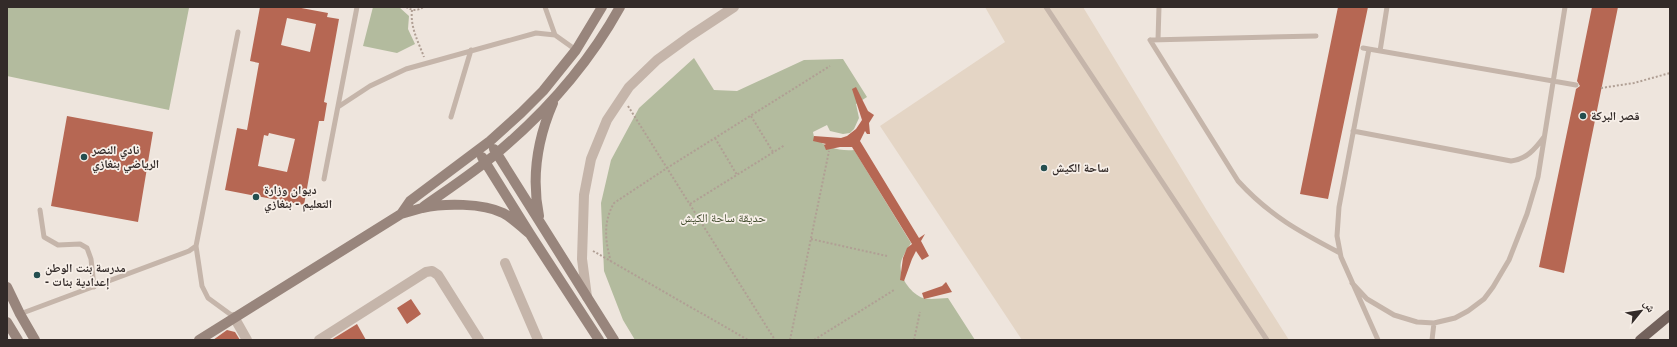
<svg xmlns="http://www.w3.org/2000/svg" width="1677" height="347" viewBox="0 0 1677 347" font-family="Helvetica,'Noto Naskh Arabic',sans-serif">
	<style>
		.green { fill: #b3bb9e }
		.plaza { fill: #e4d5c5 }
		.building { fill: #b66753; fill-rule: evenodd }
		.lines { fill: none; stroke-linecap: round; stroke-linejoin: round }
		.path { stroke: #b09f94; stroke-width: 2; stroke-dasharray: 2 2; stroke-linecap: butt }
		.lane { stroke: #c5b5aa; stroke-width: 5 }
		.street { stroke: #c5b5aa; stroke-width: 10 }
		.secondary { stroke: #98857c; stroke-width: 10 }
		.primary { stroke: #73625c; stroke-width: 10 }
		.poi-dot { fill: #244e4f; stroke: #f7efe8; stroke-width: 1.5 }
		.labels { text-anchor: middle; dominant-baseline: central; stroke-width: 3.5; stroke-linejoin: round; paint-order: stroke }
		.poi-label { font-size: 12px; font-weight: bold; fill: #332b29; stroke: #f7efe8; text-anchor: start }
		.park-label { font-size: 12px; fill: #444e30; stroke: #f7efe8 }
	</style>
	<rect width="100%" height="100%" fill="#eee5dd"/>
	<path class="green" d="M7 7 189 8 169 110 7 76Z
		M373 7H399L409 16 408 29 415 44 397 53 363 46Z
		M694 58 714 90 737 91 804 60 843 59 867 97 856 104 859 118 854 129 850 133 843 134 830 131 827 125 813 132 814 137C826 148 839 151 854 150L911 243C908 248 904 254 902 259 896 274 910 293 923 298 930 300 941 298 948 298L975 340H635L623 320 604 271 601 203 611 160 639 108Z"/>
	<path class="plaza" d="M985 7H1083L1206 209 1289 340H1022L880 126 1005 42Z"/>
	<path class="building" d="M260 7H296L328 13 327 17 339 19 324 102 327 103 324 121H319L304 205 225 190 237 128 247 130 259 63 250 61ZM287 18 316 24 310 52 281 45ZM269 133 295 139 287 172 258 166 264 135 268 136Z
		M1338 7H1368L1328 199 1300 194Z
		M1592 7H1618L1564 273 1539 267 1576 89 1580 86 1577 81Z
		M856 87 868 111 874 115 869 123 870 134H867L865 131 860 141 919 238 925 234 921 241 929 256 922 260 916 251 912 259 904 281 900 280 903 258 907 248 912 244 852 147H840L826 150 824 145 826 144 813 141 814 136 841 138 847 136 856 129 862 120 852 89Z
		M67 116 153 132 138 222 51 206Z
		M946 282 952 292 924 299 922 293 942 286Z
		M411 299 421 314 407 324 397 308Z
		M357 324 366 340H331Z
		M227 330 235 332 240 340H213Z"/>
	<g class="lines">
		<path class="path" d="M406 7C412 11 418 11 423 7
			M412 10C410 27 418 41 424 57
			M1601 88 1634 83 1670 73
			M628 106 775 340
			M751 116 773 152
			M715 138 737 175
			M690 204 785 145
			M811 239 887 256
			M593 251 748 340
			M611 262C605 241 603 222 614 203L667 168 830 66
			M790 340 829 151
			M814 340 894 290
			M914 340 920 312"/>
		<path class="lane" d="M545 7 555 35
			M1046 7 1267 340
			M1150 40 1238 181C1270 216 1300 232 1340 253
			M1150 40 1316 36
			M1158 40 1159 7
			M1363 48 1576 85
			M1369 49 1339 207 1337 236 1341 257 1378 340
			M1380 51 1387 7
			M338 107 370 86 406 69 536 33 555 35 576 50
			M451 117 471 50
			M1353 131 1511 161C1527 159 1535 149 1544 137
			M324 179 357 7
			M40 210 44 237 58 245 80 244 87 248 91 259 94 287
			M1352 283 1367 299 1394 315 1417 322 1434 323 1455 318 1468 311 1484 299 1493 287 1509 260 1527 214 1538 177 1565 7
			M20 314 189 251 196 246
			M234 317 208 298 202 286 196 246 238 32
			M1432 340 1434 323"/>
		<path class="street" d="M505 263 538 340
			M587 297 582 259 584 195 591 159 607 120 629 87 657 60 690 36 734 7
			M234 317 247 340
			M319 340 426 272 432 271 438 275 479 340"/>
		<path class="secondary" d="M494 149 614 340
			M482 157 530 234 599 340
			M423 207C447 190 473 173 497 153 546 112 589 63 620 7
			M401 214 410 201 490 141 521 113 543 91 576 50 602 7
			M539 216C531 176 537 140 553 103
			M7 287 20 314 35 340
			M7 322 18 340
			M199 340 401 214C408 212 415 210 422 208 444 203 483 203 503 213 513 218 521 227 530 234"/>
		<path class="primary" d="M1640 340 1670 315"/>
	</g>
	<g class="poi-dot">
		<circle cx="1583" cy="116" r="4"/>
		<circle cx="84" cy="157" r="4"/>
		<circle cx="1044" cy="168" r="4"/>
		<circle cx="256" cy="197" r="4"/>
		<circle cx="37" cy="275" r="4"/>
	</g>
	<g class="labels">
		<g class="poi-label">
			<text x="1591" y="116">قصر البركة</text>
			<text x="92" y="150">نادي النصر<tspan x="92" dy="14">الرياضي بنغازي</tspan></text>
			<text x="1052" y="168">ساحة الكيش</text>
			<text x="264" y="190">ديوان وزارة<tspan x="264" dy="14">التعليم - بنغازي</tspan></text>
			<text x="45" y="268">مدرسة بنت الوطن<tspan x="45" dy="14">- إعدادية بنات</tspan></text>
		</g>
		<g class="park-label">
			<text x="723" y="218">حديقة ساحة الكيش</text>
		</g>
	</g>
	<rect width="1677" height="347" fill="none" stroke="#332b29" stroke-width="16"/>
	<g transform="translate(1641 311) rotate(60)" stroke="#f7efe8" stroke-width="3" paint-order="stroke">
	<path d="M0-3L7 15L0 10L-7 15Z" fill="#332b29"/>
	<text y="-6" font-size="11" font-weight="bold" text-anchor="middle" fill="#332b29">ش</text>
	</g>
</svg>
